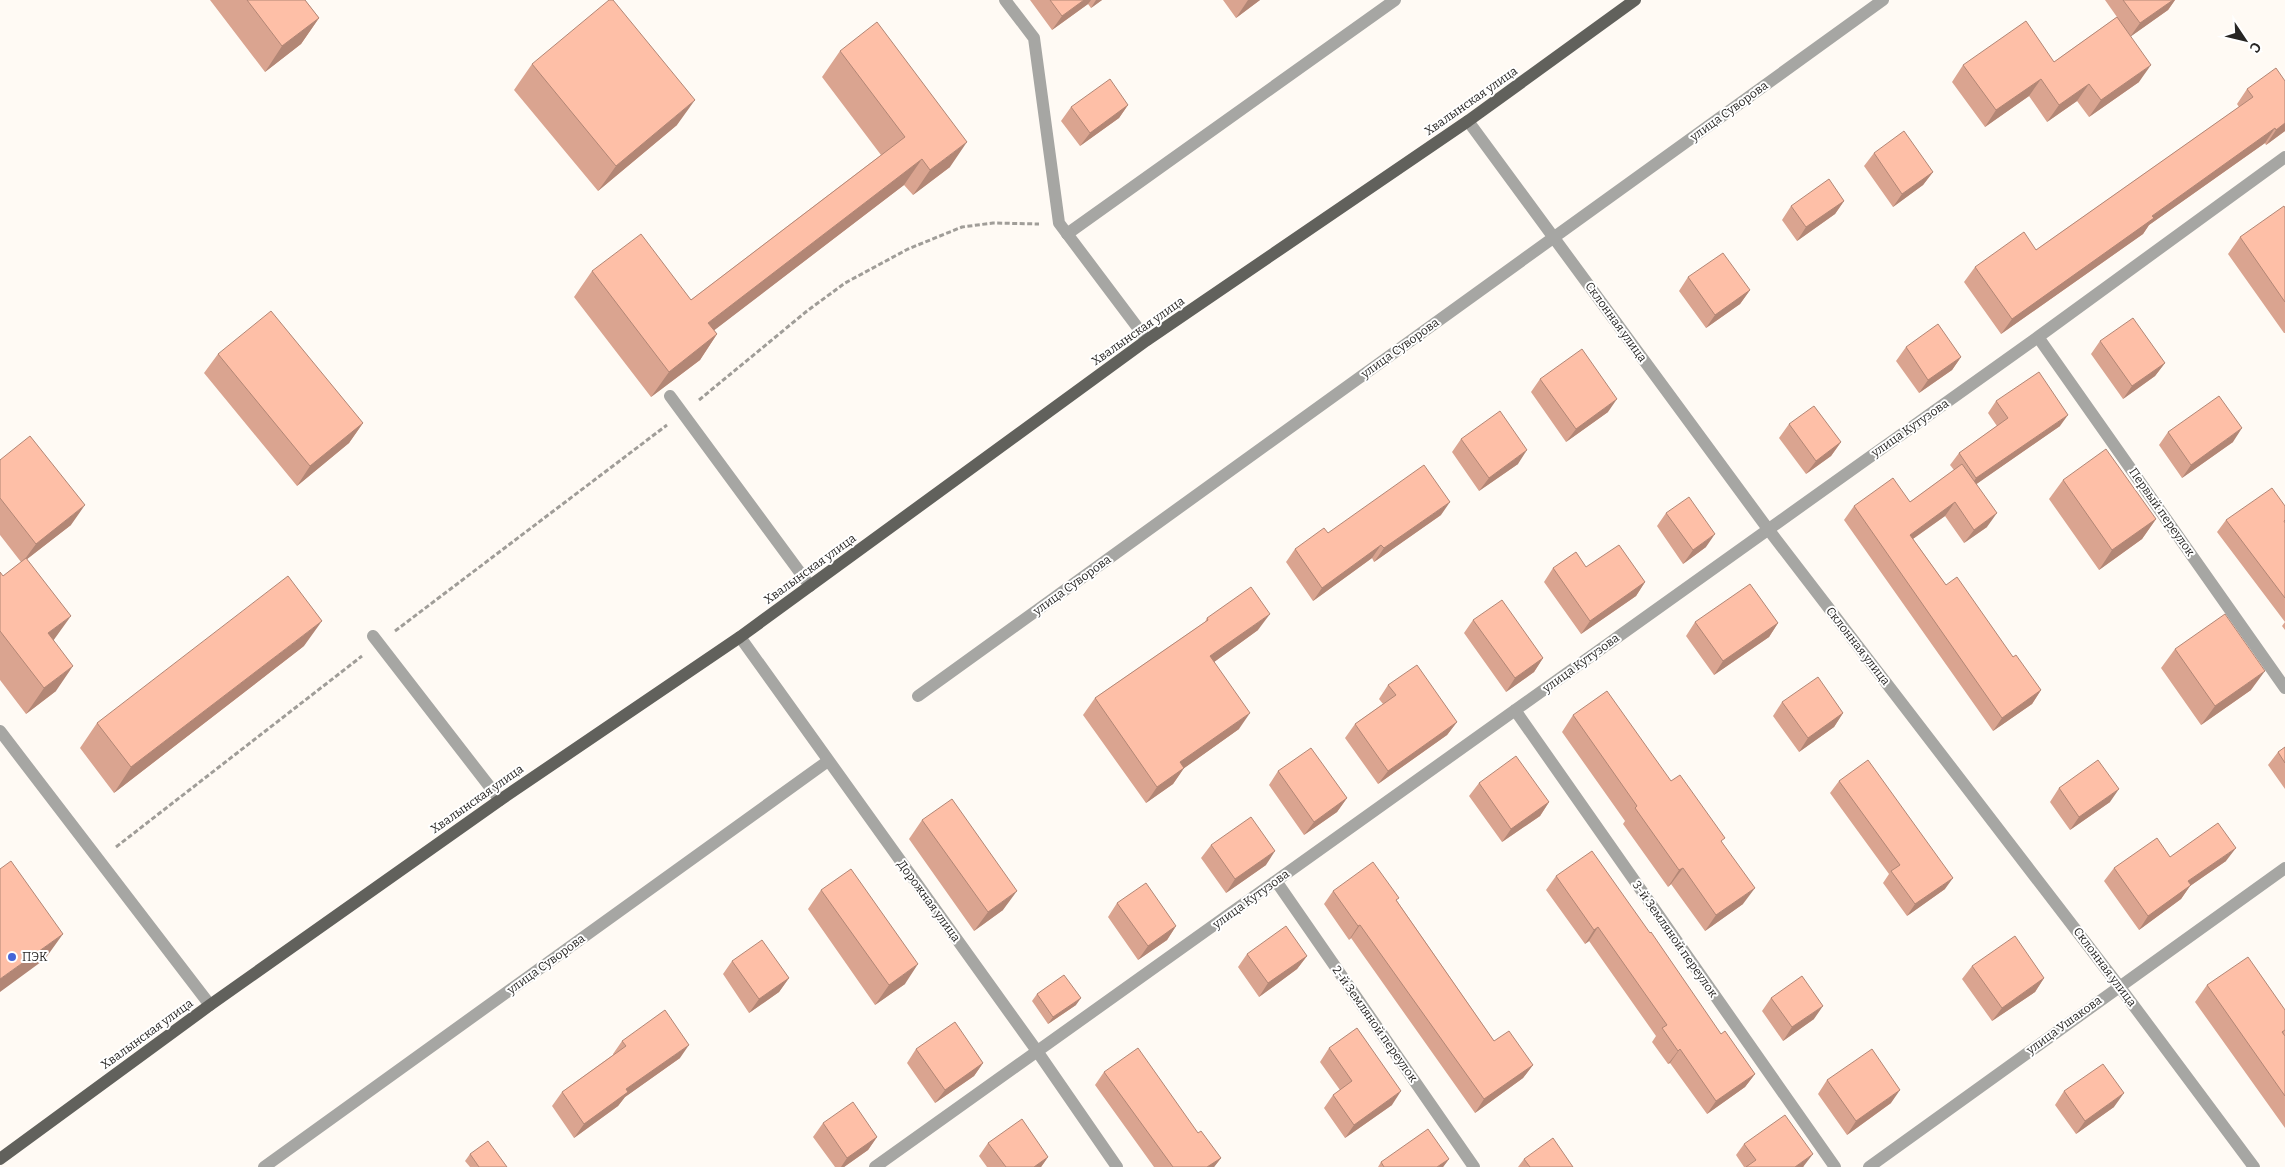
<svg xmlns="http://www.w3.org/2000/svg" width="2285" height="1167" viewBox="0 0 2285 1167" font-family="Bitter,serif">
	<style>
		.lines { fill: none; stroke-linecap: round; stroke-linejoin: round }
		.path { stroke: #a09d98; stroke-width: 3; stroke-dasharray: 5 2.5; stroke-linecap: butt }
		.service { stroke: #a6a6a3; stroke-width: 12 }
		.minor { stroke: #a6a6a3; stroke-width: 12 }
		.primary { stroke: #61615c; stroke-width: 12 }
		.wall { fill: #daa490 }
		.shaded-wall { fill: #b28675 }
		.building { fill: #febfa7; stroke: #b28675 }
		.poi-dot { fill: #4564d7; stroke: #fff; stroke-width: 2 }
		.labels { text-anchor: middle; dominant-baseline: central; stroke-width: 4; stroke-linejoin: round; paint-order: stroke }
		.street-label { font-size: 12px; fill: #272523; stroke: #fff }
		.poi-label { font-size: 12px; fill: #272523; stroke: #fff; text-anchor: start }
	</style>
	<rect width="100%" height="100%" fill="#fffaf4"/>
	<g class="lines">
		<path class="path" d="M699 400 807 311 845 283 908 249 962 227 993 223 1039 224
			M395 631 667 425
			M116 847 362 656"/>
		<path class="service" d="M1067 234 1395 0
			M670 396 810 586
			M373 636 500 800"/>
		<path class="minor" d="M1005 0 1034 38 1059 223 1147 340
			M1468 121 1768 529 2119 986 2254 1167
			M2038 337 2285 688
			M740 637 1037 1051 1117 1167
			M918 696 1883 0
			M1515 710 1835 1167
			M0 731 210 1005
			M1276 881 1474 1167
			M264 1167 828 761
			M875 1167 2038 337 2285 157
			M1869 1167 2285 868"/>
		<path class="primary" d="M0 1159 210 1005 500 800 740 637 1147 340 1468 121 1635 0"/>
	</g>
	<path class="wall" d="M210 0H305L319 18 301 44 265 72Z
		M1030 0H1102L1091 8 1088 4 1052 30Z
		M1223 0H1260L1236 18Z
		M2105 0H2175L2168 10 2131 36 2139 82 2089 117 2077 101 2047 122 2029 96 1985 127 1952 82 1963 65 2054 62 2117 17Z
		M840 51 950 167 913 195 904 185 714 330 717 334 700 360 651 397 574 297 592 271 691 300 881 155 822 77Z
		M532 64 677 125 598 191 514 90Z
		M2285 81V131L2266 145 2265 143 2149 225 2143 234 2001 334 1964 282 1975 267 2036 250 2239 107 2237 104 2247 89Z
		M1128 105 1119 118 1080 146 1061 121 1071 107Z
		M1874 153 1933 172 1923 185 1893 207 1864 166Z
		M1844 201 1835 214 1797 241 1782 220 1791 206Z
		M2285 208V333H2284L2228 254 2240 237Z
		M1688 277 1750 290 1740 304 1706 328 1679 291Z
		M2100 341 2165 363 2155 376 2123 399 2091 354Z
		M1906 347 1961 357 1952 370 1919 393 1896 361Z
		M218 354 363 423 349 443 297 486 204 373Z
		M1540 379 1608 412 1566 442 1531 392Z
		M1996 401 2060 426 1976 484 1987 527 1964 543 1945 516 1913 539 1946 585 2013 657 2041 690 2032 704 1993 731 1844 520 1854 506 1910 502 1954 470 1950 465 1959 453 1997 426 1988 413Z
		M1789 424 1841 442 1831 456 1806 474 1779 438Z
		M2168 432 2233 442 2182 478 2159 445Z
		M1461 439 1518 464 1479 491 1452 452Z
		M0 460 71 525 27 559 54 641 56 691 26 714 0 680V572L3 576 21 562 0 535Z
		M2063 480 2156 519 2142 539 2099 570 2049 499Z
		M2285 506V622L2217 532 2226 520Z
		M1666 513 1706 547 1683 564 1657 526Z
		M1441 515 1374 562 1372 558 1313 601 1286 562 1295 549 1328 533Z
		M1586 567 1645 582 1636 596 1581 634 1544 582 1553 568Z
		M1207 618 1258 630 1214 662 1239 729 1184 768 1173 784 1146 803 1083 715 1095 698 1205 622Z
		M1473 620 1543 658 1534 672 1506 692 1464 633Z
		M1695 622 1778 623 1769 637 1714 675 1686 636Z
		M2285 622V630L2282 626Z
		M304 646 114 793 80 748 97 723Z
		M2175 649 2251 690 2201 725 2161 668Z
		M1388 685 1457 722 1447 735 1378 784 1345 738 1355 724 1383 704 1379 699Z
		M1782 702 1843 713 1834 727 1799 752 1773 716Z
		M1573 715 1671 781 1722 842 1743 904 1705 931 1671 884 1668 887 1623 824 1625 821 1562 732Z
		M2285 747V789L2268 765 2278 752Z
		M1278 771 1347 798 1337 812 1304 835 1269 785Z
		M1839 781 1945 889 1907 916 1883 883 1889 874 1830 793Z
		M1479 783 1549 802 1540 816 1502 842 1469 796Z
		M2059 788 2110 802 2070 830 2050 802Z
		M922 820 1003 910 974 931 909 839Z
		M1211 845 1266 865 1226 893 1201 858Z
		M2170 857 2226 861 2190 886 2181 899 2139 930 2104 881 2114 868Z
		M1556 876 1721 1034 1755 1074 1745 1087 1707 1114 1670 1063 1668 1064 1652 1042 1656 1036 1589 941 1585 944 1546 890Z
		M821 890 905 984 875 1005 808 909Z
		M1333 891 1397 901 1494 1041 1533 1065 1523 1078 1475 1113 1351 938 1349 940 1324 904Z
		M1117 903 1176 926 1167 940 1138 960 1108 917Z
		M1247 954 1307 956 1297 969 1259 997 1238 967Z
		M732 961 789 978 779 992 749 1013 723 974Z
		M1972 966 2044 978 2035 992 1992 1021 1962 979Z
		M2207 985 2285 1010V1128L2195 1002Z
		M1037 994 1076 1005 1048 1024 1032 1001Z
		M1771 998 1814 1019 1783 1041 1762 1011Z
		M622 1041 680 1058 625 1097 618 1106 574 1138 552 1106 562 1092 613 1055V1054Z
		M1329 1048 1392 1105 1345 1138 1324 1108 1333 1095 1340 1090 1320 1062Z
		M916 1049 983 1063 974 1076 935 1103 907 1063Z
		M1104 1072 1198 1133 1221 1158 1214 1167H1154L1095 1085Z
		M1827 1080 1891 1103 1847 1135 1818 1094Z
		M2064 1091 2114 1107 2076 1134 2055 1105Z
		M823 1123 877 1137 868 1150 844 1167H835L813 1137Z
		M988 1143 1048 1157 1041 1167H987L979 1156Z
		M1744 1144 1804 1166 1803 1167H1744L1736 1155Z
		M470 1154 507 1167H470L465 1161Z
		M1449 1159 1443 1167H1378L1381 1162Z
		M1524 1159 1573 1167H1518Z"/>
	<path class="shaded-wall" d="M1084 0H1091L1088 4 1052 30 1062 16Z
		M1096 0H1102L1091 8Z
		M1248 0H1260L1236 18Z
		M2173 0H2175L2168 10 2130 37 2140 23Z
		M319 18 301 44 265 72 282 46Z
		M2151 65 2139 82 2089 117 2101 100Z
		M2041 79 2029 96 1985 127 1996 110Z
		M2089 84 2077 101 2047 122 2059 105Z
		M695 100 677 125 598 191 616 166Z
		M1128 105 1119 118 1080 146 1090 133Z
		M2285 123V131L2266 145 2276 130Z
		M2275 128 2265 143 2149 225 2143 234 2001 334 2012 319 2152 216Z
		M967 142 950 167 913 195 930 170Z
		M922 159 904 185 691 348 708 323Z
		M1933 172 1923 185 1893 207 1902 194Z
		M1844 201 1835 214 1797 241 1806 227Z
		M1750 290 1740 304 1706 328 1715 315Z
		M717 334 700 360 651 397 669 372Z
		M1961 357 1952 370 1919 393 1928 380Z
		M2165 363 2155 376 2123 399 2132 386Z
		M1617 399 1608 412 1566 442 1576 429Z
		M2068 415 2060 426 1968 490 1976 478Z
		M363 423 349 443 297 486 310 466Z
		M2242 428 2233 442 2182 478 2191 465Z
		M1841 442 1831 456 1806 474 1816 461Z
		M1527 450 1518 464 1479 491 1489 478Z
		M1450 502 1441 515 1374 562 1384 548Z
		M1955 502 1945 516 1900 548 1910 535Z
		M85 505 71 525 22 563 36 544Z
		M1997 513 1987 527 1964 543 1974 530Z
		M2156 519 2142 539 2099 570 2112 550Z
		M1715 534 1706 547 1683 564 1693 550Z
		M1381 545 1372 558 1313 601 1322 588Z
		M1645 582 1636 596 1581 634 1590 621Z
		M1270 614 1258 630 1199 673 1210 656Z
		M71 616 53 641 48 633Z
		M322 621 304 646 114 793 131 767Z
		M1778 623 1769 637 1714 675 1723 661Z
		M1543 658 1534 672 1506 692 1515 678Z
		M73 666 56 691 26 714 44 688Z
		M2265 671 2251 690 2201 725 2215 706Z
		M2041 690 2032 704 1993 731 2002 718Z
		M1250 713 1239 729 1169 779 1180 762Z
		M1843 713 1834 727 1799 752 1808 738Z
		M1457 722 1447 735 1378 784 1388 771Z
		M1184 768 1173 784 1146 803 1157 787Z
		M2119 789 2110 802 2070 830 2079 817Z
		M1347 798 1337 812 1304 835 1314 822Z
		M1549 802 1540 816 1502 842 1511 829Z
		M2236 848 2226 861 2190 886 2181 899 2139 930 2148 916 2188 881Z
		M1275 851 1266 865 1226 893 1235 879Z
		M1683 868 1671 884 1668 887 1679 870Z
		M1953 878 1945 889 1907 916 1915 904Z
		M1755 888 1743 904 1705 931 1716 915Z
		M1017 891 1003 910 974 931 988 912Z
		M1360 925 1351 938 1349 940 1358 926Z
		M1176 926 1167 940 1138 960 1148 946Z
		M1598 927 1589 941 1585 944 1594 930Z
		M63 934 45 959 0 992V979Z
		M1307 956 1297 969 1259 997 1268 983Z
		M918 964 905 984 875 1005 889 985Z
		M789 978 779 992 749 1013 759 999Z
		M2044 978 2035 992 1992 1021 2002 1008Z
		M1081 998 1076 1005 1048 1024 1053 1017Z
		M1823 1006 1814 1019 1783 1041 1792 1027Z
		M689 1045 680 1058 625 1097 618 1106 574 1138 584 1124 626 1089Z
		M1680 1049 1670 1063 1668 1064 1678 1051Z
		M983 1063 974 1076 935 1103 945 1090Z
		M1533 1065 1523 1078 1475 1113 1484 1099Z
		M1755 1074 1745 1087 1707 1114 1716 1101Z
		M1900 1090 1891 1103 1847 1135 1856 1121Z
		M1401 1091 1392 1105 1345 1138 1354 1125Z
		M2124 1093 2114 1107 2076 1134 2085 1121Z
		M877 1137 868 1150 844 1167H841L847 1158Z
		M1813 1154 1803 1167H1795Z
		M1048 1157 1041 1167H1034Z
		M1221 1158 1214 1167H1207Z
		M1449 1159 1443 1167H1437Z"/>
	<path class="building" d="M247 0H305L319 18 282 46Z
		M609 0H613L695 100 616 166 532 64Z
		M1050 0H1084L1062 16Z
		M2123 0H2173L2140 23Z
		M2117 17 2151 65 2101 100 2089 84 2059 105 2041 79 1996 110 1963 65 2026 21 2054 62Z
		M877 22 967 142 930 170 922 159 708 323 717 334 669 372 592 271 641 234 691 300 905 137 840 51Z
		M2276 68 2285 81V123L2276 130 2275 128 2152 216 2154 218 2012 319 1975 267 2024 232 2036 250 2253 97 2247 89Z
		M1110 79 1128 105 1090 133 1071 107Z
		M1904 131 1933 172 1902 194 1874 153Z
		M1829 179 1844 201 1806 227 1791 206Z
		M2284 206 2285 208V302L2240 237Z
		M1723 253 1750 290 1715 315 1688 277Z
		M271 311 363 423 310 466 218 354Z
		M2133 318 2165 363 2132 386 2100 341Z
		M1938 324 1961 357 1928 380 1906 347Z
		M1582 349 1617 399 1576 429 1540 379Z
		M2039 372 2068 415 1976 478 1959 453 2008 418 1996 401Z
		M2219 396 2242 428 2191 465 2168 432Z
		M1814 406 1841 442 1816 461 1789 424Z
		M1500 411 1527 450 1489 478 1461 439Z
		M30 436 85 505 36 544 0 498V460Z
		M2106 449 2156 519 2112 550 2063 480Z
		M1962 464 1997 513 1974 530 1955 502 1910 535 1946 585 1957 577 2013 657 2016 655 2041 690 2002 718 1854 506 1893 478 1910 502Z
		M1424 465 1450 502 1384 548 1381 545 1322 588 1295 549 1324 528 1328 533Z
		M2272 488 2285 506V520L2284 521 2285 523V598L2226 520Z
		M1689 497 1715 534 1693 550 1666 513Z
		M1619 545 1645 582 1590 621 1553 568 1576 552 1586 567Z
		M26 558 71 616 48 633 73 666 44 688 0 631V572L3 576Z
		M288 576 322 621 131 767 97 723Z
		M1750 584 1778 623 1723 661 1695 622Z
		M1251 587 1270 614 1210 656 1250 713 1180 762 1184 768 1157 787 1095 698 1208 620 1207 618Z
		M1502 600 1543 658 1515 678 1473 620Z
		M2225 614 2265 671 2215 706 2175 649Z
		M1417 665 1457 722 1388 771 1355 724 1396 695 1388 685Z
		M1818 677 1843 713 1808 738 1782 702Z
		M1607 691 1671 781 1680 775 1725 838 1721 841 1755 888 1716 915 1683 868 1679 870 1635 808 1637 806 1573 715Z
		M2285 747V763L2278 752Z
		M1311 748 1347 798 1314 822 1278 771Z
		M1516 756 1549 802 1511 829 1479 783Z
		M1868 760 1953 878 1915 904 1891 871 1900 865 1839 781Z
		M2098 760 2119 789 2079 817 2059 788Z
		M952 799 1017 891 988 912 922 820Z
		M1251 817 1275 851 1235 879 1211 845Z
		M2218 823 2236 848 2188 881 2191 885 2148 916 2114 868 2157 838 2170 857Z
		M1592 851 1650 933 1651 932 1721 1034 1725 1031 1755 1074 1716 1101 1680 1049 1678 1051 1662 1028 1667 1025 1598 927 1594 930 1556 876Z
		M11 861 63 934 0 979V869Z
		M1373 862 1399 898 1396 900 1494 1041 1509 1031 1533 1065 1484 1099 1360 925 1358 926 1333 891Z
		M851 869 918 964 889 985 821 890Z
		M1146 883 1176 926 1148 946 1117 903Z
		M1286 926 1307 956 1268 983 1247 954Z
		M2015 936 2044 978 2002 1008 1972 966Z
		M762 940 789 978 759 999 732 961Z
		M2248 957 2285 1010V1030L2282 1032 2285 1036V1096L2207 985Z
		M1064 975 1081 998 1053 1017 1037 994Z
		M1802 976 1823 1006 1792 1027 1771 998Z
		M665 1010 689 1045 626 1089 628 1092 584 1124 562 1092 626 1046 622 1041Z
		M955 1022 983 1063 945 1090 916 1049Z
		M1357 1028 1401 1091 1354 1125 1333 1095 1352 1081 1329 1048Z
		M1138 1048 1198 1133 1201 1131 1221 1158 1207 1167H1173L1104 1072Z
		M1872 1049 1900 1090 1856 1121 1827 1080Z
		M2103 1064 2124 1093 2085 1121 2064 1091Z
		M853 1102 877 1137 847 1158 823 1123Z
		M1785 1115 1813 1154 1795 1167H1746L1756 1160 1744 1144Z
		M1022 1119 1048 1157 1034 1167H1006L988 1143Z
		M1428 1129 1449 1159 1437 1167H1384L1381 1162Z
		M1553 1138 1573 1167H1530L1524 1159Z
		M488 1141 507 1167H479L470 1154Z"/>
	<circle class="poi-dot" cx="12" cy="957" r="5"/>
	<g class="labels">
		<g class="street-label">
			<text transform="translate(1471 101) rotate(-35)">Хвалынская улица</text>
			<text transform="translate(1729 111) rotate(-36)">улица Суворова</text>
			<text transform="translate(1616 322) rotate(54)">Склонная улица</text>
			<text transform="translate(1138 331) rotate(-35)">Хвалынская улица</text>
			<text transform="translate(1400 348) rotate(-36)">улица Суворова</text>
			<text transform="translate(1910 428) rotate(-35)">улица Кутузова</text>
			<text transform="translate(2162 512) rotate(55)">Первый переулок</text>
			<text transform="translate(810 569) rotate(-36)">Хвалынская улица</text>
			<text transform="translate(1072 585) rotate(-36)">улица Суворова</text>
			<text transform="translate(1858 646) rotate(52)">Склонная улица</text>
			<text transform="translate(1581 663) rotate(-36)">улица Кутузова</text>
			<text transform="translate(477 799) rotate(-35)">Хвалынская улица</text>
			<text transform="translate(1251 899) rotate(-36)">улица Кутузова</text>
			<text transform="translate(929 901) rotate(54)">Дорожная улица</text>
			<text transform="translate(1675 939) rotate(55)">3-й Земляной переулок</text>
			<text transform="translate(546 964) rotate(-36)">улица Суворова</text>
			<text transform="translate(2105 967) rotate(53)">Склонная улица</text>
			<text transform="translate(1375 1024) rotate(55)">2-й Земляной переулок</text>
			<text transform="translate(2064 1025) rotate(-36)">улица Ушакова</text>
			<text transform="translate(147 1034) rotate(-36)">Хвалынская улица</text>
		</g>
		<g class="poi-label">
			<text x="22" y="957">ПЭК</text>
		</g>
	</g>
	<g transform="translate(2245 40) rotate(125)" stroke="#ffffff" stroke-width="4" paint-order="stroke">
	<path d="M0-4L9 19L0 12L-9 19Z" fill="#272523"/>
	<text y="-8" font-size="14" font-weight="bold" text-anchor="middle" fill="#272523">С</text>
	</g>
</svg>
